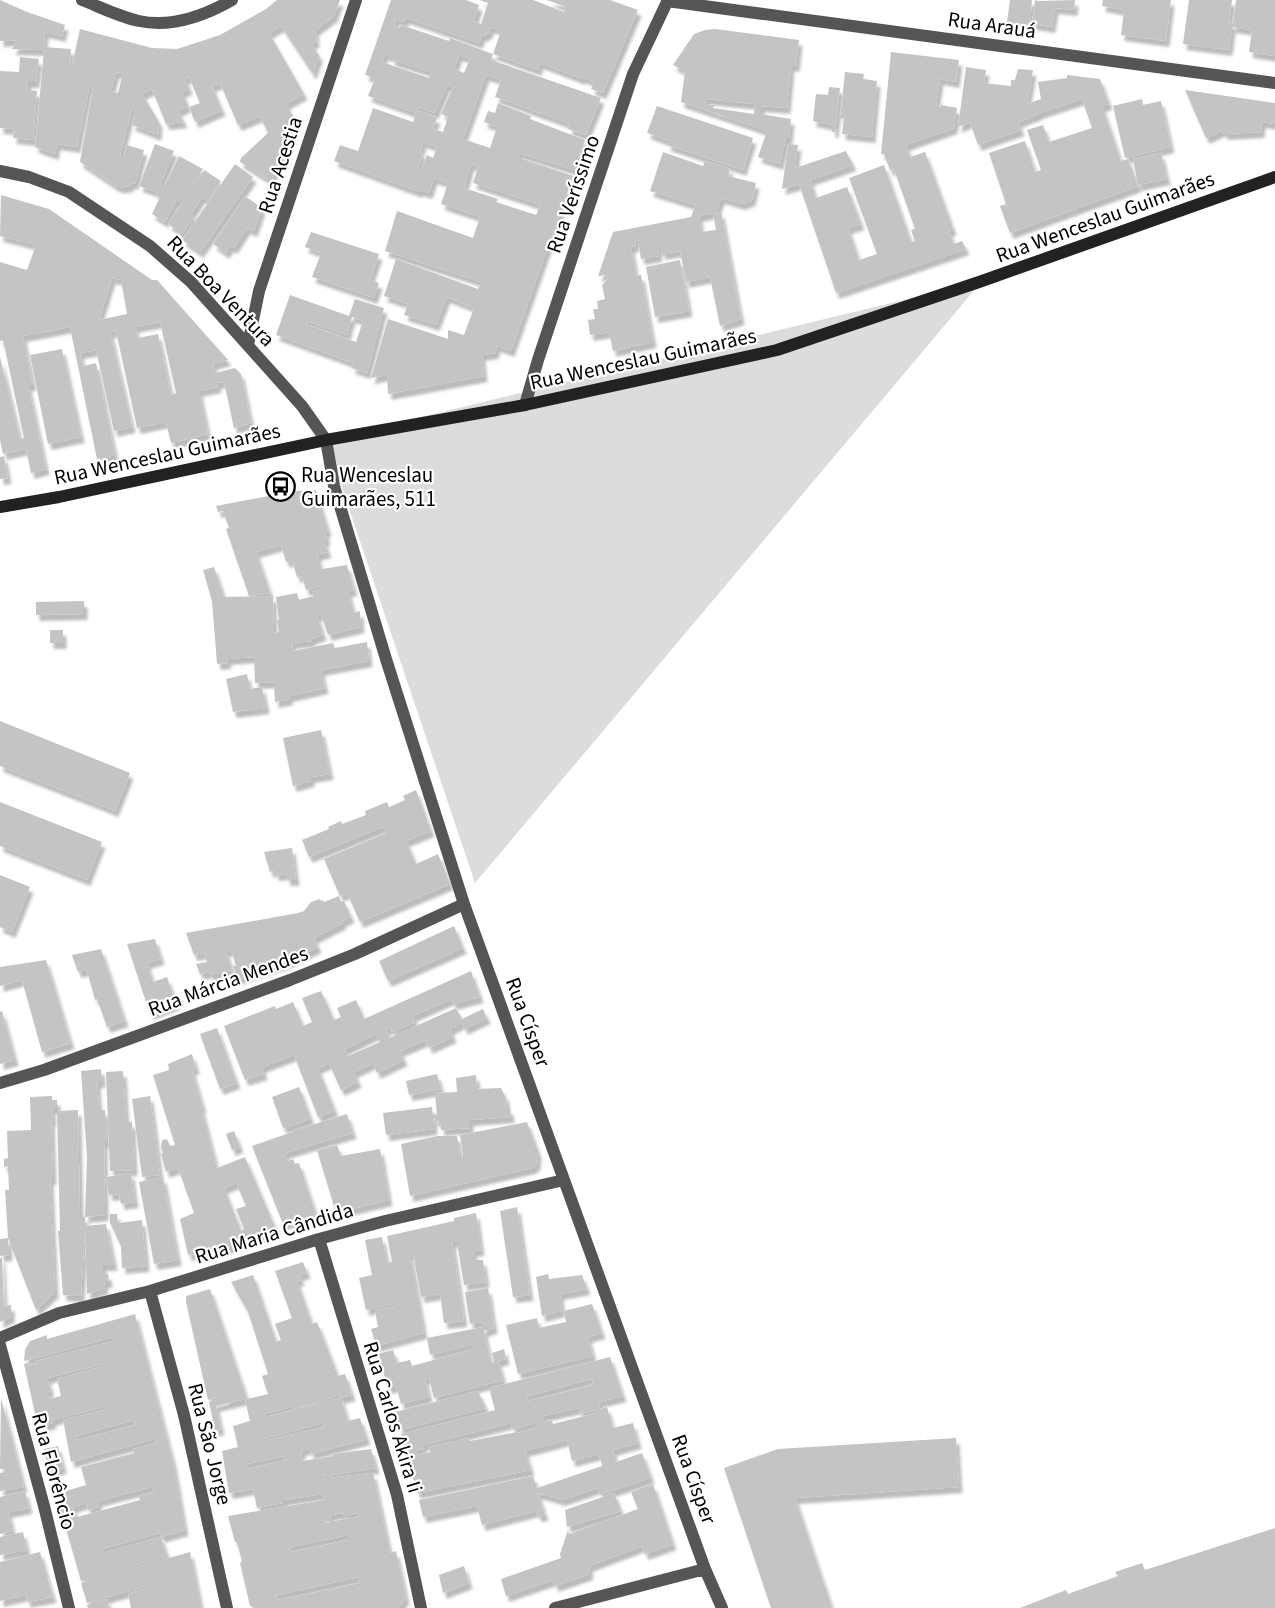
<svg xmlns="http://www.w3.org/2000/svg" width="1275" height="1608" viewBox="0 0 1275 1608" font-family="'Source Sans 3',sans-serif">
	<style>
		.green { fill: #dcdcdc }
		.building { fill: #c4c4c4; fill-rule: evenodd; filter: url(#shadow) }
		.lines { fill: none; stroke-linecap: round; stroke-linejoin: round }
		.street { stroke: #555; stroke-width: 12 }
		.secondary { stroke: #222; stroke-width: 12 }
		.labels { text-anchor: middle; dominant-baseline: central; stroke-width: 4.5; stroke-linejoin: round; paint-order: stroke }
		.street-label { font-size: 21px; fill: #000; stroke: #fff }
		.poi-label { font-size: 21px; fill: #000; stroke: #fff; text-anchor: start }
	</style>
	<defs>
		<filter id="shadow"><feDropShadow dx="3.5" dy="6" stdDeviation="1.5" flood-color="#0004"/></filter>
	</defs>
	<rect width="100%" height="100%" fill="#fff"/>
	<path class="green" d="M982 281 475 883 326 440Z"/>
	<path class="building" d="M0 0 27 12 65 25 62 36 45 32 44 47 71 49 70 65H72L80 29 152 48 177 49 220 35 266 9 277 0H340L334 16 314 31 317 34 314 36 317 40 312 44 319 56 313 74 281 26 269 33 304 94 286 104 294 118 271 181 240 162 241 158 268 133 260 116 238 125 220 83 212 86 222 110 195 122 189 107 200 103 189 77 185 78 189 89 182 92 188 106 178 111 184 122 166 124 152 89 142 94 159 122 158 135 132 125 136 110 132 109 120 155 124 156 126 145 144 150 135 184 131 183 129 187 125 186 124 188 116 186 80 162 93 88H89L77 147 57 144 55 154 35 147 44 50 12 49 17 40 0 41ZM116 72 123 73 118 93 111 91Z
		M391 0H466L479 5 474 21 481 24 488 3 479 0H533L564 12 566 7 547 0H610L638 10 603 93 591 89 594 82 582 77V79L540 63 538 70 493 54 491 60 601 98 586 135 568 129 570 124 495 97 501 80 486 75 463 139 490 148 497 127 484 122 488 111 495 113 498 103 531 116 530 119 585 140 574 170 519 153 517 157 573 176 511 351 497 346 495 353 482 355 484 376 388 394 387 375 371 378 388 319 448 339V330L464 335 474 308 447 297 436 325 404 315 408 304 384 296 396 259 478 289 481 282 385 251 397 211 473 238 480 217 441 204 448 183 434 178 429 193 419 190V192L334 161 340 145 358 151 373 108 413 122 416 113 368 96 375 78 365 75ZM406 18 479 43 482 35 485 36 486 33 488 34 491 27 501 31 493 54 450 38 449 41 401 25 400 28 394 26 396 19 404 22ZM385 54 392 57V60L431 72 429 78 382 62ZM459 55 470 59 464 73 454 69ZM447 85 453 87 441 114 448 117 443 132 433 129 437 118 417 110 418 107 435 113ZM423 142 437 147 433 158 427 155 420 173 417 172 423 154 420 152ZM471 164 478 167 473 183 540 205 536 215 496 202 498 199 464 188Z
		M1010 0H1032L1030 25 1007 22Z
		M1035 0 1038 1 1075 0 1074 10 1055 8 1052 27 1032 24Z
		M1103 0H1171L1166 41 1121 35 1124 10 1102 6Z
		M1189 0H1232L1229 23 1233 24 1236 0H1275V56L1249 52 1252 30 1232 27 1229 50 1183 44Z
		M715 29 799 40 796 66 791 65 787 108 761 106V114L791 119 789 138H786L780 164 758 157 767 131 681 102 685 71 673 65 694 34 705 30ZM706 99 755 104 754 114 713 108 714 105 705 104Z
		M891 52 959 60 956 82 940 79 936 106 941 107V105L957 108 954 128 906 145 910 157 925 152 953 229 949 231 954 244 962 241 966 249 836 293 799 184 782 189 788 144 798 145 795 168 846 151 853 165 810 180 816 198 847 187 861 224 848 228 859 260 877 254 849 178 884 165 911 242 915 241 911 230 915 229 894 169 890 170 884 154H881Z
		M20 57 39 59 36 82H28L27 90 37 91 33 140 13 138 14 129 0 128V71L19 72Z
		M966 67 986 70 984 83 1011 86V80H1015L1018 69 1033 70 1027 104 1041 99 1038 82 1067 78V75L1100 79 1109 104 1102 106 1121 161 1128 159 1138 186 1010 233 1000 206 1006 204 989 153 1025 141 1035 172 1041 170 1027 130 1043 125 1049 142 1092 128 1082 99 1039 113V114L1018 122 1021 130 978 145 970 122 958 127Z
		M845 72 864 74 863 79 877 81 872 137 842 134 844 118 840 119Z
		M829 87 840 88 835 132H832V125L813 121 816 94 828 95Z
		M1185 90 1275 103V124L1262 122 1261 132 1224 134 1223 130 1206 138Z
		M1142 99 1143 105 1161 101 1171 147 1125 158 1113 106Z
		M657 106 753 138 743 170 667 145 669 141 647 133Z
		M155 144 174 151 160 185 164 187 179 156 203 169 180 201H176L165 222 152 214 160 197 155 194 156 192 139 186Z
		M663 152 703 166 705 161 730 169 728 176 756 183 752 200 742 204 721 198 716 213 721 212 741 319 720 326 710 277 686 282 680 251 662 254 661 249H658L659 256 641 259 638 240 635 241 636 246 631 247 636 276 641 275 653 342 613 351 609 332 590 335 588 320 595 319 593 309H598L597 301 605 299 602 285 608 278 607 275 598 276 613 232 691 217 695 205 650 191ZM713 213 716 230 701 232 699 216Z
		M1161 153 1167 179 1138 185 1133 159Z
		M235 164 253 177 200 252 182 240Z
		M204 170 221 181 208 201 202 197 191 214 194 217 182 234 168 224Z
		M1 195 49 209 152 280H157L228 360 213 364 215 373 235 368 241 374 251 423 234 428 224 382 217 383 218 387 199 391 208 434 171 443 166 422 137 428 116 331 110 332 132 427 114 431 96 350 80 353 83 366 96 363 115 455 97 459 70 327 23 336 33 385H28L46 469 31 473 26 449 3 454 0 440V357L20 439 24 438 3 340 0 341V262L27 270 36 245 0 236ZM112 278 121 280 127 314 99 320ZM160 322 176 393 171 395 158 334 138 338 135 327Z
		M245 196 262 208 254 231 247 228 234 248 230 246 226 253 213 244Z
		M311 232 379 254 370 280 379 283 374 298 312 277 321 253 305 247Z
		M680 260 689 311 655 317 646 267Z
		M290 295 349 316 355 299 384 308 367 373 352 368 353 363 276 335ZM352 317 363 321 356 342 306 324 307 321 347 335Z
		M62 349 81 437 48 444 30 355Z
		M4 456 8 478 0 479V457Z
		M316 490 328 531 325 532 327 540 324 541 328 552 317 555 322 569 347 565 354 590 348 591 354 613 360 611 361 627 328 635 321 614 317 615 323 635 311 639 312 641 292 643 293 651 333 643 335 648 367 642 369 661 321 670 325 688 289 696 290 699 275 702 274 682 255 683 254 657 227 659 228 663 217 664 212 601 203 570 214 567 224 597 273 596 274 633 279 632 277 620H279L276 597 297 593 299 600 313 596 312 592 322 589 321 586 306 590 302 576 297 577 292 560 286 562 281 545 256 552 270 593 249 596 226 529 229 528 223 511 218 512 216 506 295 491Z
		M84 601V614L36 615V602Z
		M50 630H63V643H50Z
		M247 674 250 689 262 687 266 708 233 712 226 679Z
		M0 721 130 773 115 811 0 766Z
		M321 730 330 774 311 777V781L293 786 283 738Z
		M416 790 431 831 406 841 416 864 438 854 450 884 360 922 347 893 340 896 324 859 386 833 383 827 309 857 302 840 329 829 328 827 341 821 342 824 366 815 365 811 387 802 389 807 405 800 403 796Z
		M0 802 102 842 87 880 0 846Z
		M292 848 296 880H287L286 874 275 875V870L270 872 264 852Z
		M0 875 30 887 12 932 0 927Z
		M339 896 341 902 344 901 351 917 342 921 343 923 314 938 318 947 286 963 237 979 233 966H236L231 950 226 951 232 970 210 975V972L200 974 196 964 207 962 204 953 194 955 186 933 298 913 304 911 311 902 320 899 321 901 323 900 324 902Z
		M454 926 463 948 388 981 379 961Z
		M155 939 161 959 147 963 153 982 167 977 176 1004 150 1014 127 944Z
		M101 949 125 1021 107 1027 97 999 95 1000 87 970 78 972 72 955Z
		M46 960 71 1043 42 1052 22 980 0 986V967Z
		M471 971 480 997 454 1004 451 999 413 1016 415 1022 392 1032 391 1027 386 1030 389 1038 456 1008 462 1019 483 1009 487 1018 464 1029 462 1023 450 1029 453 1037 429 1048 426 1040 400 1051 404 1060 377 1073 373 1063 354 1072 358 1082 341 1090 329 1063 318 1068 335 1111 318 1117 294 1055 262 1067 264 1074 245 1080 224 1026 275 1006 276 1009 293 1002 303 1026 312 1022 302 998 321 991 334 1020 341 1017 337 1008 356 1000 364 1019ZM376 1034 380 1042 348 1056 345 1049Z
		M2 1011 15 1060 0 1064V1012Z
		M217 1028 237 1083 220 1089 200 1034Z
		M192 1054 196 1068 192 1070 203 1107H201L217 1168 245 1157 276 1230 227 1248 188 1255 180 1219 194 1213 178 1168 166 1172 161 1154 163 1153 161 1148 162 1140 167 1139 170 1146 175 1145 153 1075 169 1070 168 1064ZM236 1183 246 1206 236 1209 244 1229 241 1231 224 1188Z
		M101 1069 102 1082H97L99 1110H105L107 1142H104L105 1215 85 1217V1226L106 1224 114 1265H103V1274H108L109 1282H104L105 1288 87 1294 85 1229 81 1296 63 1295 58 1231H60L57 1111 78 1110 80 1217H85L87 1157 81 1071Z
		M123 1071 126 1122H132L134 1170 110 1171 106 1072Z
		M437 1074 441 1089 409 1095 406 1081Z
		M476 1075 477 1089 501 1088 506 1098 507 1109H510L511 1117 470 1120V1128L441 1130 440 1121H435L434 1115H437L435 1093 457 1092 456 1078Z
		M299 1087 311 1119 283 1128 272 1097Z
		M52 1096V1100H57V1108H52L53 1121 51 1120 53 1179H50L55 1292 36 1310 8 1238 9 1255 0 1256V1239L8 1238 5 1190H9L8 1166 4 1167V1159L8 1158 7 1131 31 1130 30 1097Z
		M150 1096 160 1175 142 1177 132 1099Z
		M432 1107 434 1129 386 1135 383 1113Z
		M347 1114 353 1133 285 1153 288 1161 293 1159 295 1164 299 1163 317 1218 295 1225 294 1221 283 1224 252 1146 295 1131V1130Z
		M527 1122 538 1152 537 1164 532 1168 410 1196 401 1144 437 1136H457L460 1156H463L460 1135Z
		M234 1131 240 1147 232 1150 226 1134Z
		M337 1145 341 1156 380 1149 389 1200 336 1213 317 1150Z
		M131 1173 135 1202 121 1204 119 1194 109 1195 106 1177Z
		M163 1177 178 1260 154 1264 139 1182Z
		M517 1207 530 1295 513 1297 500 1211Z
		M476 1213 481 1250 473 1251 474 1260H483L486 1282 464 1285 457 1242H452L464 1321 444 1323 440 1294 421 1297 413 1253 410 1254 424 1333 376 1346 371 1329 378 1327 375 1310 396 1306 395 1303 366 1310 359 1278 372 1275 365 1240 382 1237 387 1263 392 1262 387 1236 454 1221V1218Z
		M110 1214H117L118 1223 142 1220 146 1266 122 1268 121 1246 110 1223Z
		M0 1258H2L4 1306 11 1305V1317L0 1322Z
		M303 1262 307 1273 299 1275 301 1280 297 1281 312 1324 317 1322 338 1376 345 1374 352 1395 341 1398 348 1421 360 1418 367 1439 311 1454 309 1448 301 1451 302 1459 303 1461 333 1456V1454L371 1449 376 1468 320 1477V1479L373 1473 390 1553 396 1551 406 1598 400 1606 396 1608H253L252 1606H250L240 1563 242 1562 237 1542H235L228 1516 324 1500 323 1494 283 1500V1503L257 1508 253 1489 229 1493 222 1451 238 1447 233 1426 250 1421 245 1399 216 1406 221 1429 215 1431 209 1402 226 1398V1396L208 1400 186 1302V1296L210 1289 247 1399 268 1394 262 1376 268 1374 248 1312 231 1282 253 1275 276 1342 281 1340 275 1324 292 1318 275 1271ZM339 1395 340 1398 265 1417 264 1414 294 1406 295 1409ZM323 1423 324 1427 255 1443V1441ZM284 1456 285 1460 247 1469 246 1464ZM344 1513V1516L359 1513 360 1516 319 1524V1522L331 1521 330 1515ZM348 1535V1540L291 1552 290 1547ZM359 1577 360 1583 278 1600 277 1595Z
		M548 1274 549 1279 582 1275 587 1289 560 1294 562 1311 542 1316 536 1277Z
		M488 1288 494 1328 484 1331 491 1363 494 1362 492 1353 504 1349 506 1359 498 1361 503 1380 434 1398 429 1378 425 1379 429 1397 401 1404 396 1386 388 1388 378 1354 393 1350 397 1363 410 1360 412 1366 474 1349 473 1344 430 1355 427 1338 483 1327 482 1322 470 1324 465 1292Z
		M592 1304 602 1333 588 1337 593 1356 518 1374 506 1325 537 1318 539 1328 566 1322 564 1311Z
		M135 1314 173 1462 185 1530 161 1537 160 1533 102 1549 103 1553 161 1537 167 1556 81 1581 56 1494 86 1485 81 1467 134 1453 133 1449 156 1443 155 1439 71 1462 63 1420 103 1410V1407L52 1420 53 1423 38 1427 24 1364 28 1363 29 1365 37 1363 36 1361 114 1341 113 1337 24 1361 25 1350 30 1341 47 1335V1339ZM122 1359V1361L57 1379 61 1396 49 1399 47 1392 51 1391 47 1378ZM134 1420 135 1425 77 1440 76 1436ZM152 1487 154 1492 139 1496 140 1500 77 1517 75 1513 73 1507 86 1503 88 1510 99 1507 98 1501Z
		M610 1357 623 1396 599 1402 600 1409 607 1407 613 1428 633 1423 638 1443 613 1450 616 1462 642 1453 651 1478 600 1495 598 1488 562 1500 538 1493 545 1515 538 1516 536 1511 482 1525 477 1506 423 1517 419 1500 533 1476 537 1488 602 1466 599 1454 572 1461 567 1440 525 1451 531 1470 417 1493 401 1434 495 1410 489 1388ZM592 1379 593 1385 528 1401 527 1396ZM579 1408 580 1414 595 1410 596 1413 553 1424 552 1420 543 1422 542 1416ZM511 1423 512 1429 537 1423 538 1427 518 1433 517 1432 470 1441 469 1438 429 1447 430 1452 417 1455 416 1450 424 1449 423 1445Z
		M478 1391 486 1408 400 1430 395 1412Z
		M1 1398 24 1487 0 1491V1473L5 1472 4 1469H0Z
		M956 1438 959 1487 795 1498 832 1608H771L724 1468 778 1449Z
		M58 1446 63 1468 49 1472 44 1449Z
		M653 1484 673 1544 645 1554 642 1546 589 1566 590 1574 555 1586 553 1580 506 1596 501 1579 561 1558 560 1554 568 1530 569 1534 638 1509 631 1492Z
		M25 1491 29 1508 8 1512 13 1531 0 1534V1497Z
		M614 1493 621 1511 567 1527 565 1510Z
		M1275 1528V1608H1020L1066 1590 1068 1594 1118 1576 1115 1572 1142 1563 1145 1570Z
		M23 1532 27 1550 0 1555V1537Z
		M40 1552 53 1597 27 1602 26 1595 0 1601V1562Z
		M190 1552 201 1608H131L128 1594 168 1582V1580L87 1603 81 1583Z
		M464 1566 469 1583 443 1593 439 1575Z
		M107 1599 109 1608H88L87 1605Z"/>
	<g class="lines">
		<path class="street" d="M82 0C100 7 120 17 139 21 172 28 204 16 232 0
			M667 1 1275 83
			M0 171 29 177 69 192 150 246 191 282 302 406 326 440 334 486 386 659 464 904 705 1569 722 1608
			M248 345 259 291 356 0
			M525 405 538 360 633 74 668 0
			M0 1083 44 1070 290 980 355 954 464 904
			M319 1239 397 1495 421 1608
			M150 1291 184 1415 227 1608
			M0 1338 59 1313 150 1291 319 1239 385 1221 564 1180
			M0 1345 44 1506 69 1608
			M555 1608 705 1569"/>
		<path class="secondary" d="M0 507 59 497 326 440 525 405 777 350 982 281 1275 177"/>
	</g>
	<defs>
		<symbol id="bus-ring" viewBox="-11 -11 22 22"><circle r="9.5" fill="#fff" stroke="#000" stroke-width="1.5"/><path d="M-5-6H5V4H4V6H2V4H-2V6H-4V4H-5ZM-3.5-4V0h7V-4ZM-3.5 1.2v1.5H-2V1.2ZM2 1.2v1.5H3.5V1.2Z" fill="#000"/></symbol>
	</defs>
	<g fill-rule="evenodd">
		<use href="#bus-ring" x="264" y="470" width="33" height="33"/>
	</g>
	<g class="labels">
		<g class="street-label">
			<text transform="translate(992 25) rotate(8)">Rua Arauá</text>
			<text transform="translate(280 165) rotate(-72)">Rua Acestia</text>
			<text transform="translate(573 194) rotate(-71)">Rua Veríssimo</text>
			<text transform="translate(1105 217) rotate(-20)">Rua Wenceslau Guimarães</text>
			<text transform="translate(221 291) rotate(46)">Rua Boa Ventura</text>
			<text transform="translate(643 359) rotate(-12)">Rua Wenceslau Guimarães</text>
			<text transform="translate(167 454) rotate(-12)">Rua Wenceslau Guimarães</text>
			<text transform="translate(228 981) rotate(-20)">Rua Márcia Mendes</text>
			<text transform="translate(528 1022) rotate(70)">Rua Císper</text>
			<text transform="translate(274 1233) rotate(-17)">Rua Maria Cândida</text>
			<text transform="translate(393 1417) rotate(73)">Rua Carlos Akira Ii</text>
			<text transform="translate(210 1444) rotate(76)">Rua São Jorge</text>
			<text transform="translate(54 1471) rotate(75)">Rua Florêncio</text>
			<text transform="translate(694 1479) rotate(70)">Rua Císper</text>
		</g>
		<g class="poi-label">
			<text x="301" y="475">Rua Wenceslau<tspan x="301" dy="24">Guimarães, 511</tspan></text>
		</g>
	</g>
</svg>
